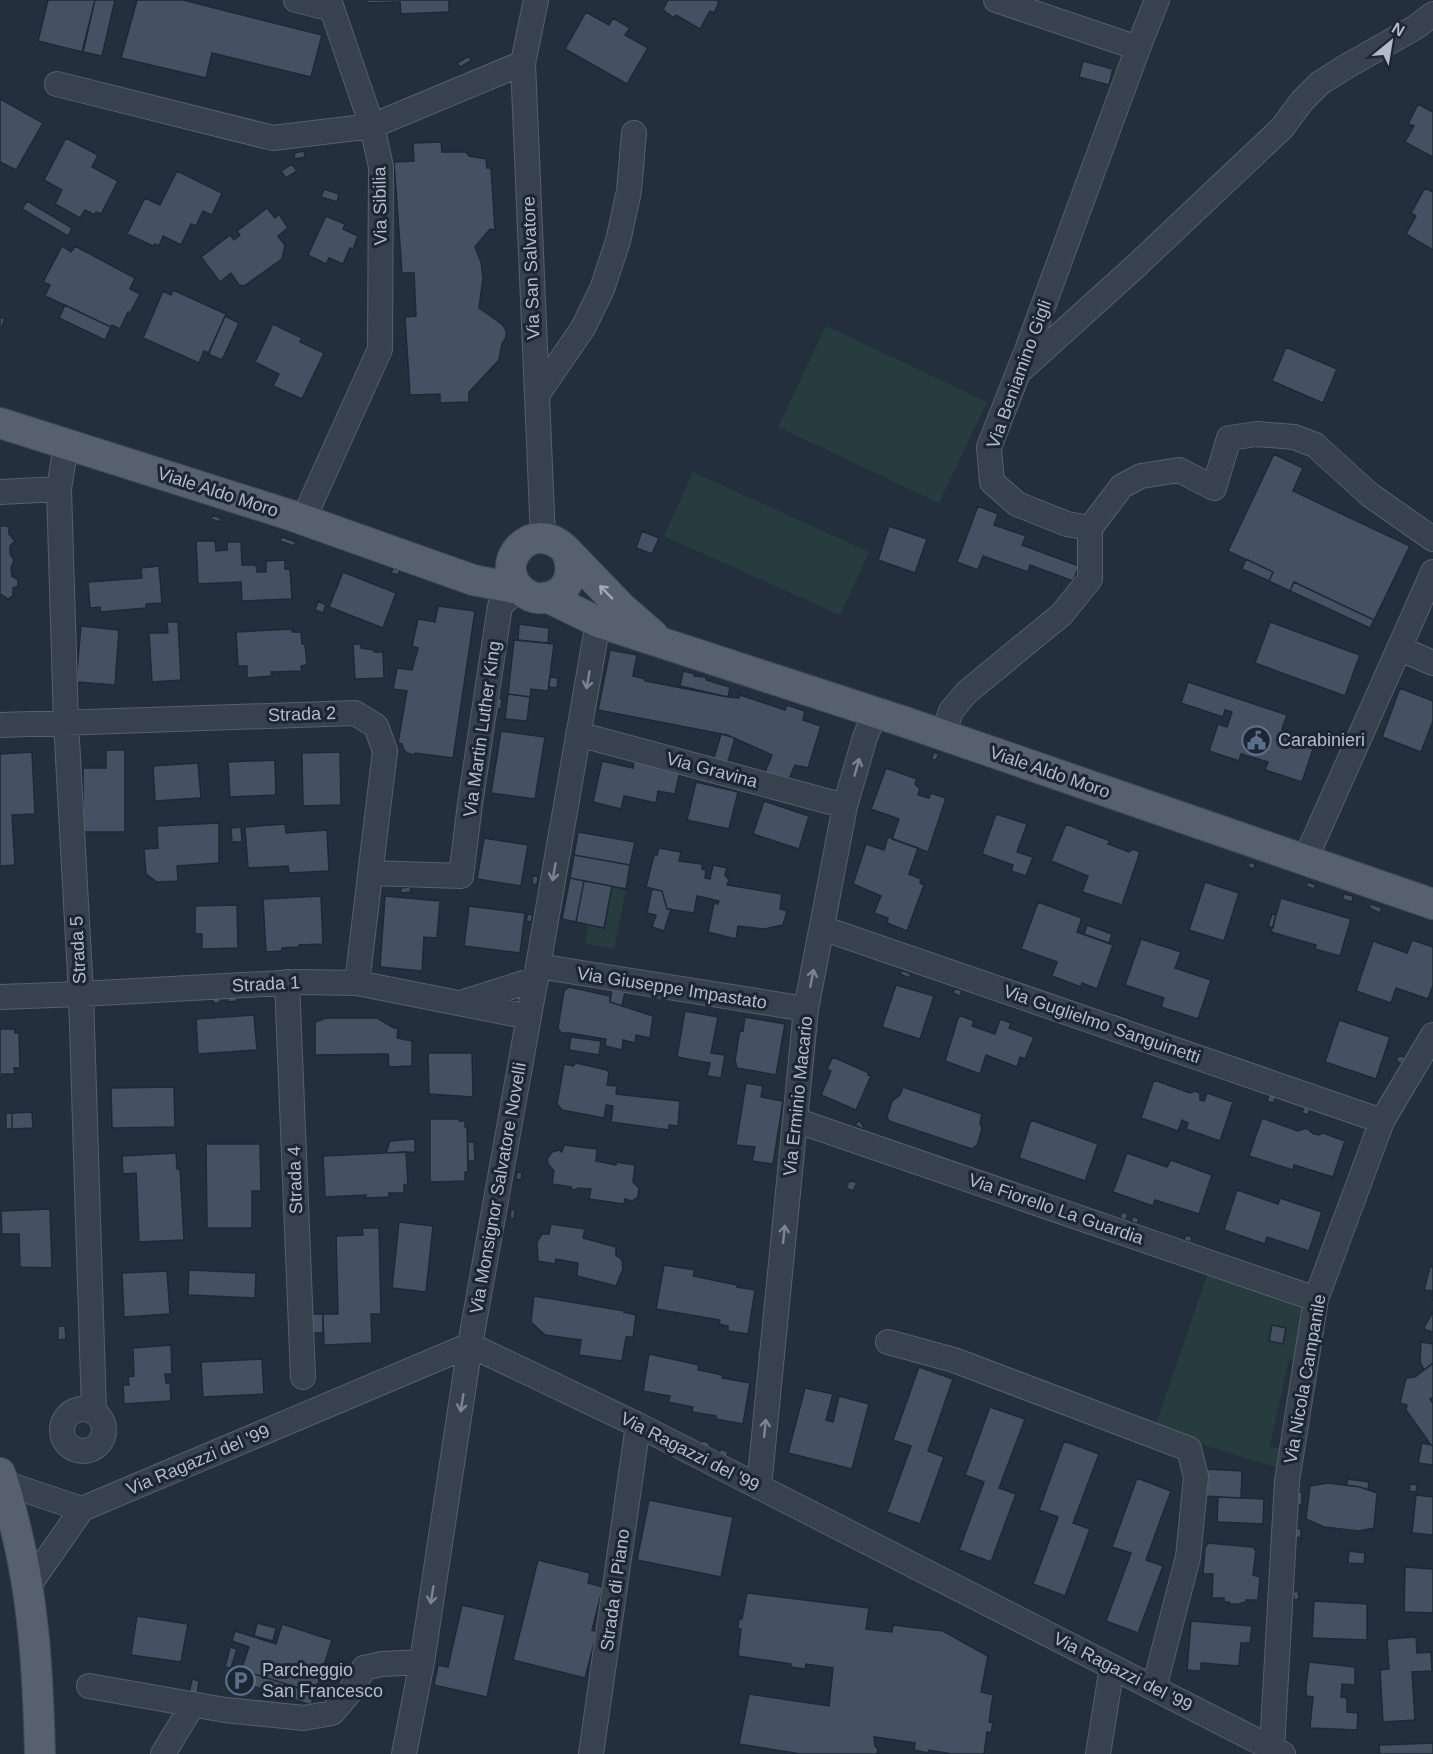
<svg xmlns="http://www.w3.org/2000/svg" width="1433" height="1754" viewBox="0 0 1433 1754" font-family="Arial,sans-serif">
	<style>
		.green { fill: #263c3f }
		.building { fill: #455162; stroke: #1f2835; stroke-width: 1.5 }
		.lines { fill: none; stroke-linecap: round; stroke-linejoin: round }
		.minor-casing { stroke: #565f6c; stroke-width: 26 }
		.major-casing { stroke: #414a57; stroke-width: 32 }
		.minor { stroke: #38414e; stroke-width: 24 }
		.major { stroke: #56606e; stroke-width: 30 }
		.oneway { stroke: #a1aab7 }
		.oneway2 { stroke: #7c8592 }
		.labels { text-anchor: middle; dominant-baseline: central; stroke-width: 6; stroke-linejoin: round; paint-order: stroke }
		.street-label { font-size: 18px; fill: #b4bcc9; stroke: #1d2633 }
		.poi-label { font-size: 18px; fill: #b4bcc9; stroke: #1d2633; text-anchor: start }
	</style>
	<rect width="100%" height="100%" fill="#242f3e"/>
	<path class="green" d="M826 326 987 402 939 503 778 427Z
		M693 472 869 552 840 615 664 536Z
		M612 886 626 889 614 949 585 943 588 925Z
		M1207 1275 1290 1302 1302 1310 1306 1321 1300 1360 1289 1359 1270 1446 1287 1451 1282 1469 1154 1430Z"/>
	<path class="building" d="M48 0H95L82 52 38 41Z
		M95 0H115L102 56 83 52Z
		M137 0H183L322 35 311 77 212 53 206 78 121 58Z
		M367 0H449V12L401 14 400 2 367 3Z
		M668 0H716L719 2 714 13 710 11 700 29 676 15 674 18 663 10Z
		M586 12 609 25 613 18 630 28 625 35 648 48 627 84 565 49Z
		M469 56 471 61 460 67 457 63Z
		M1083 61 1113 69 1109 85 1079 77Z
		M0 99 43 123 16 170 0 162Z
		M1418 104 1433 112V157L1405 142 1414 126 1408 124Z
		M66 138 98 155 92 167 118 181 101 214 96 212 95 215 85 210 80 218 55 204 62 190 44 180Z
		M441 142 442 152H466L469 156 486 159 487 168H491L495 230 490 229 475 247 481 262 483 278 479 308 503 325 506 331V337L502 344 499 360 469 392V402L440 403V394L410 395 405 317 416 316 414 273H402L394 162 414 161 413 143Z
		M304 151 305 157 295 159 294 153Z
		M292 164 297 171 286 178 281 171Z
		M177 171 222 193 212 215 203 211 196 226 191 224 181 245 163 236 159 246 155 244 153 246 127 234 145 198 160 205Z
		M1425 188 1433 192V250L1406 234 1416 216 1411 213Z
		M324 189 339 194 337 202 321 197Z
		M27 201 72 228 68 236 22 209Z
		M267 208 275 218 279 214 288 228 278 236 285 245 282 259 244 286 239 285 231 273 220 282 201 257 230 235 234 240 240 235 237 231Z
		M326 216 345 224 343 229 358 236 353 249 350 248 343 264 329 258 326 264 308 255Z
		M62 246 71 252 75 246 135 278 130 289 140 294 130 313 128 312 120 329 112 325 111 327 45 296 50 285 43 282Z
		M173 290 226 314 209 353 204 351 199 363 143 338 163 291 171 295Z
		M65 305 111 327 105 340 59 318Z
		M225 316 239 323 222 360 208 354Z
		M0 317 5 319 0 331Z
		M273 324 302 338 300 342 324 353 302 399 273 386 279 374 255 362Z
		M1286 347 1337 369 1323 403 1272 381Z
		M1274 454 1303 468 1293 491 1410 546 1374 620 1294 582 1290 591 1269 581 1273 572 1228 551Z
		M978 506 998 514 994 525 1026 536 1022 545 1079 566 1073 581 1030 565 1028 572 983 556 978 570 957 562Z
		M212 515 221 518 219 522 211 519Z
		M0 526H7L9 528V534L15 541 10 546V554L14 560 11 568 12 576 18 580V586L13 588V596L8 599 0 594Z
		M889 526 927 539 915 573 878 560Z
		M642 531 659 538 652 554 636 548Z
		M282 537 296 542 294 546 280 541Z
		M196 541H215L216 551 227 550V542H241L242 565H256L257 572H266V561L285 560V569H290L292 599 242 601 241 582 198 584Z
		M1246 559 1273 572 1269 581 1242 569Z
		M159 566 162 603 146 604V608L100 612V607L90 608 88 582 142 578 141 568Z
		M393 568 400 570 398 575 391 573Z
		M343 572 396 593 383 628 329 607Z
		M1294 582 1374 620 1370 628 1290 591Z
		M318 601 326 605 323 613 315 610Z
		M438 606 475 611 453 758 415 753 414 755 407 753 404 750 402 744 398 743 407 691 393 689 397 668 412 670 418 648 412 646 418 619 435 622Z
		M167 622H178L181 680 152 682 149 633H168Z
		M1270 622 1360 655 1345 696 1255 663Z
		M519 624 549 628 548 643 518 640Z
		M81 626 119 630 115 685 76 682Z
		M292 629V632H301L302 644H305L307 665 301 666 302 671 271 672 272 676 247 678V666H238L236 632Z
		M514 640 554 644 548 691 531 689 530 697 508 694Z
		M353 644H361V648L374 650V652H383L384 678 355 679Z
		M610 650 637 655 633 676 645 679V681L728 697 739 698 740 695 785 710 787 705 805 711 803 720 821 726 808 768 795 765 788 781 764 775 772 755 727 735 598 710Z
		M683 671 695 674 694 676 706 677V680L730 687 728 697 680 686Z
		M550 677 558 678 557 688 549 687Z
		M1188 682 1287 715 1282 729 1316 740 1302 782 1265 770 1268 762 1241 754 1239 761 1209 751 1218 724 1227 727 1232 712 1225 710 1223 717 1181 703Z
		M1400 688 1433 701V721L1421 752 1382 737Z
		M508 694 530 697 527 721 505 719Z
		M496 698 502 699 501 709 494 708Z
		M501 731 545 737 535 799 491 793Z
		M721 734 735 738 727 765 713 761Z
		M106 750H125V832H83V768H106Z
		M32 752 35 814 12 815 15 865 0 866V754Z
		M340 752 341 805 303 806 302 753Z
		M934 752 939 754 936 760 931 759Z
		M275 760 276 795 230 797 228 762Z
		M602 761 633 768 634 761 680 771 675 794 658 791 656 803 624 796 621 809 593 802Z
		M198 763 201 798 155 801 153 766Z
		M886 768 917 779 915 784 920 789 918 795 929 798 931 793 946 798 928 852 892 839 899 819 871 809Z
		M696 782 738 792 729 829 687 820Z
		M764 801 809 816 799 849 753 834Z
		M996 814 1027 824 1017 852 1033 857 1026 876 1011 871 1013 865 982 854Z
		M219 823V863L177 866 178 881 157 882 146 874 144 849 158 848 157 826Z
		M285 824 286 833 327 830 329 871 289 873 288 866 248 868 245 827Z
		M1066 824 1110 841 1108 844 1129 852 1133 849 1140 852 1122 905 1082 892 1088 876 1051 861Z
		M241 827 242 842H232L231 828Z
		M578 832 635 842 630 865 574 855Z
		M888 837 918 848 909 874 921 879 920 883 924 885 907 931 887 923 888 918 874 913 881 896 853 884 866 844 884 850Z
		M484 838 528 845 521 886 477 879Z
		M659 848 681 852 679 861 702 864V869L706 870 705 878 710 879 713 865 727 868 725 875 729 880 727 885 782 894 780 909 787 911 783 925 764 929 738 926 736 939 708 932 714 903 718 904 719 901 697 896 694 913 667 909 662 891 646 887 654 855H657Z
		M574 855 630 865 626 889 570 878Z
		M1249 862 1255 864 1254 869 1248 867Z
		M533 875 538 877 537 885 532 884Z
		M570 878 584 881 576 922 562 919Z
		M584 881 612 886 604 928 576 922Z
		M1205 882 1239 893 1224 941 1189 930Z
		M1308 882 1316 885 1314 889 1306 886Z
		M410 887 411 892 401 893V888Z
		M652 889 662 891 667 909H671L664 931 652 927 656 915 647 913Z
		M1344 894 1353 896 1352 902 1342 899Z
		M321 896 323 944 299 945V947L282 948V951L266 952 263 899Z
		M385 896 440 901 437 938 424 937 422 971 380 967Z
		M1281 898 1351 919 1340 956 1315 949 1316 945 1271 932Z
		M1038 902 1082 918 1077 932 1113 945 1097 989 1082 983 1081 987 1052 976 1057 962 1021 949Z
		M1371 904 1382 908 1380 913 1369 908Z
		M237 905 238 948 202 949V934H195V906Z
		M469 906 525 913 520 953 464 946Z
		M528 914 533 915 531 922 526 921Z
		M1272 914 1276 915 1273 928 1268 926Z
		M1087 925 1112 934 1109 943 1084 934Z
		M1141 939 1181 952 1175 968 1211 980 1198 1019 1161 1007 1164 998 1125 985Z
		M1412 940 1433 947V985L1428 999 1396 988 1391 1003 1356 991 1373 941 1407 953Z
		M902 970 911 974 909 978 900 974Z
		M896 985 934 996 920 1039 882 1027Z
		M569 987 610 996V1002L653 1016 650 1038 636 1035 635 1043 623 1040 622 1050 605 1046 606 1039 569 1033H561L558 1028 564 991Z
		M955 988 962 991 960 996 953 993Z
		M612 989 625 992 622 1006 610 1002Z
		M236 995 237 1001 228 1002 227 996Z
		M213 997H220V1003H213Z
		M685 1011 718 1017 711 1053 725 1055 721 1078 707 1076 710 1063 677 1057Z
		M1113 1013 1130 1019 1128 1024 1111 1019Z
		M254 1015 257 1050 198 1054 196 1019Z
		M959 1015 974 1021 972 1026 995 1034 1000 1019 1011 1023 1009 1028 1034 1037 1025 1059 1020 1057 1017 1067 986 1055 980 1074 945 1061Z
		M745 1017 785 1024 776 1075 737 1068 735 1060 740 1030 743 1031Z
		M326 1018H377L394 1028H398L397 1038 412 1041V1066L389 1067 388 1054 315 1055V1022Z
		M1339 1020 1390 1037 1376 1079 1325 1062Z
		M0 1029H15V1033H19L20 1068H14L15 1074H2V1078H0Z
		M571 1037 601 1041 599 1055 569 1050Z
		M428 1053H472L473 1097 429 1094Z
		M1400 1055 1405 1058 1401 1064 1396 1060Z
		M833 1057 869 1073 868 1075 871 1076 856 1110 821 1095 831 1071 827 1069Z
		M576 1063 607 1070 609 1073 607 1085 617 1086 616 1094 680 1101 678 1126 669 1125V1130L611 1122 613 1106 606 1105 604 1118 562 1110 557 1104 564 1064 573 1066Z
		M1154 1080 1190 1093 1196 1091 1200 1094V1100L1204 1101 1207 1093 1233 1102 1220 1141 1186 1129 1188 1123 1182 1120 1178 1131 1141 1118Z
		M746 1083 763 1086 761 1097 783 1101 773 1164 752 1161 755 1147 736 1145Z
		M174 1087 175 1127 112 1128 111 1088Z
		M903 1087 982 1114 980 1123 982 1129 977 1145 972 1149 889 1121 887 1117 892 1101 900 1095Z
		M1269 1094 1276 1097 1273 1103 1267 1101Z
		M1304 1107 1310 1109 1308 1115 1302 1113Z
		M32 1112 33 1128 12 1129V1113Z
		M6 1113H12V1129H6Z
		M1262 1118 1298 1131 1306 1128 1314 1134 1319 1135 1323 1133 1345 1141 1333 1177 1294 1165 1293 1170 1249 1156Z
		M430 1119H459V1121H465V1127H467L468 1172H465V1181L430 1182Z
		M859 1120 864 1127 863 1129 855 1125Z
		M1031 1120 1098 1144 1085 1181 1019 1158Z
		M415 1139V1152L386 1153 390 1141Z
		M468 1142H474L475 1161H468Z
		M206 1144H260L261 1191H252V1228H207Z
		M564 1145 597 1149 596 1161 616 1165V1162L635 1165 633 1182 639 1188 638 1197 632 1201 625 1199 624 1204 589 1199 591 1189 578 1188 575 1190 571 1189V1187L552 1184 554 1171 548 1164 547 1159 552 1152 559 1150 562 1152Z
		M406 1152 408 1184 404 1185V1193H389V1197L366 1198V1195L325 1197 323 1156Z
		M176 1153 177 1169H180L184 1240 139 1242 136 1173 123 1174 122 1156Z
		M1127 1153 1167 1167 1171 1160 1212 1175 1199 1214 1155 1200 1153 1206 1113 1192Z
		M517 1172 522 1173 521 1180 516 1179Z
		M850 1180 857 1183 853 1191 846 1188Z
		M1237 1190 1278 1204 1280 1198 1322 1212 1309 1251 1267 1237 1265 1244 1224 1230Z
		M50 1209 52 1268 20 1267 19 1234H2L1 1211Z
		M511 1209 515 1210 514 1219 510 1218Z
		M1122 1212 1128 1214 1126 1220 1120 1218Z
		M1133 1216 1139 1219 1137 1224 1131 1221Z
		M399 1222 433 1226 426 1292 392 1288Z
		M551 1224 585 1229 583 1238 616 1247V1256L619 1257 622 1260 623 1269 616 1286 577 1276 578 1263 556 1259 555 1264 538 1261 537 1242 542 1234H549Z
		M362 1228H379L381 1314H371L372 1343 324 1345 323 1314H338L336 1236 363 1235Z
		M1186 1235 1192 1237 1191 1242 1184 1240Z
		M664 1265 695 1270 693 1276 737 1285V1287L755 1290 748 1334 728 1331V1326L719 1324 720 1320 656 1309Z
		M1430 1267H1433V1301L1431 1298 1433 1291 1424 1290Z
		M189 1270 256 1273 255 1298 188 1295Z
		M167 1271 170 1314 124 1317 122 1273Z
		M534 1296 625 1311 624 1312 636 1315 633 1337H626L622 1361 579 1355 581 1340 545 1335 531 1322Z
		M1433 1312V1332L1425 1330 1424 1327Z
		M312 1314H323V1333H312Z
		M1272 1325 1286 1328 1283 1344 1269 1341Z
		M58 1326H65L66 1339 58 1340Z
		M1421 1342 1433 1344V1363L1424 1370 1420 1362Z
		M171 1345 172 1374H165L166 1383H170L171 1401 124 1404 123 1385H129L128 1377 134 1376 133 1348Z
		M649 1354 699 1365 698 1370 723 1375 722 1378 750 1383 743 1424 716 1419V1416L692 1412 693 1407 668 1402 670 1396 643 1391Z
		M262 1359 264 1394 203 1397 201 1362Z
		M1433 1363V1397L1430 1399 1433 1403V1465L1418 1463 1422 1443 1431 1445 1406 1410 1407 1405 1400 1403 1406 1378 1415 1377Z
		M919 1367 953 1379 928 1451 944 1457 920 1524 887 1512 911 1446 893 1440Z
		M805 1388 833 1394 826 1420 833 1422 839 1396 869 1404 852 1469 788 1453Z
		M990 1407 1025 1419 999 1488 1016 1494 991 1562 959 1550 984 1482 965 1475Z
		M703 1440 710 1444 707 1451 699 1447Z
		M1064 1441 1099 1454 1073 1523 1090 1529 1065 1596 1033 1584 1058 1517 1039 1510Z
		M721 1449 728 1452 726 1459 718 1456Z
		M1204 1469 1242 1471 1241 1498 1202 1496Z
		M1137 1478 1171 1491 1146 1560 1163 1566 1138 1633 1106 1621 1131 1553 1112 1547Z
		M1348 1479 1369 1482 1368 1490 1360 1487 1346 1485Z
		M1328 1483 1360 1487 1377 1493 1374 1528 1359 1531 1324 1527 1306 1519 1310 1486Z
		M1410 1484 1417 1485 1416 1492 1409 1491Z
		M1298 1492H1302V1505H1298Z
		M1416 1495 1433 1497V1535L1412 1533Z
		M1218 1497 1264 1499 1263 1524 1217 1522Z
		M649 1500 733 1517 721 1577 637 1560Z
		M1296 1528 1301 1529V1538L1296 1537Z
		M1208 1543 1253 1547 1256 1551 1253 1575 1260 1577 1258 1600H1246V1602L1241 1603V1604H1229V1602H1224V1598H1212L1213 1574H1203L1205 1548Z
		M1349 1551 1365 1553 1364 1564 1348 1563Z
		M538 1560 590 1573 588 1583 603 1587 592 1630 597 1632 585 1678 513 1660Z
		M1405 1567 1433 1569V1613L1404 1612Z
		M1298 1591 1299 1599 1294 1600 1293 1592Z
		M747 1593 869 1608 866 1629 892 1632 893 1625 943 1631 988 1656 981 1692 993 1695 989 1722 993 1723 991 1733 987 1732 984 1754H952L929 1750 928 1753 914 1750 915 1743 874 1737 875 1746 878 1749 877 1754H801L739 1744 749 1694 829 1706 833 1668 806 1664 805 1669 791 1667V1664L738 1656 741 1629H738L739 1619H742Z
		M1314 1601 1367 1604V1640L1312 1638Z
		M462 1605 505 1615 487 1697 434 1685 438 1665 448 1667Z
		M137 1616 188 1624 181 1662 131 1655Z
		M1191 1621 1252 1626 1250 1643H1241L1239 1666 1201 1663V1671L1187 1670Z
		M257 1623 276 1628 273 1641 254 1636Z
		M282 1624 332 1640 315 1693 241 1670 249 1647 232 1641 235 1631 276 1644Z
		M1416 1637 1417 1653 1431 1652 1432 1671 1412 1672 1415 1720 1383 1722 1380 1670 1389 1669 1387 1639Z
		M230 1647 237 1649 231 1668 225 1667Z
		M1309 1662 1355 1667V1685L1342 1684 1341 1697 1347 1698V1712L1358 1713 1357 1730 1310 1728 1313 1697 1306 1696V1688Z
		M241 1670 315 1693 311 1705 237 1681Z
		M192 1679 199 1681 197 1695 189 1694Z
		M1433 1743V1754H1380L1379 1745Z"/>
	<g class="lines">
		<defs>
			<path id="minor" d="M296 0 332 9
				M536 0 523 63 543 538
				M996 0 1138 48
				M1157 0 1138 48 1027 350 989 447 992 482 1017 504 1067 524 1090 528 1122 486 1141 476 1179 470 1214 488 1229 438 1257 434 1294 437 1315 445 1370 495 1433 539
				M57 84 273 138 372 126 523 63
				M1023 368 1137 265 1282 128 1302 101 1320 83 1347 66 1416 27 1433 14
				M537 395 583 328 602 289 618 241 629 191 634 133
				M66 444 59 489 66 722 81 994 94 1412
				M0 492 59 489
				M303 520 380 349 381 167 372 126 329 0
				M1399 648 1433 663
				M0 725 355 713 376 726 385 751 357 983
				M578 734 845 806
				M943 735 951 711 967 692 1062 614 1090 579V528
				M1305 860 1433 572
				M370 873 461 876 470 804 500 606 518 589
				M822 928 1382 1121
				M538 966 806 1009
				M287 982 303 1377
				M0 997 81 994 299 982 357 983 529 1017
				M464 1002 536 979
				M795 1120 1316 1299
				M888 1342 954 1360 1189 1449 1196 1477 1188 1557 1154 1688
				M62 1430a21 21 0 1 1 42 0a21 21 0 1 1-42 0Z
				M4 1483 82 1509
				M759 1487 806 1009 845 806 865 737 875 713
				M82 1509 470 1345 638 1425 1283 1754
				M27 1588 82 1509
				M89 1686 225 1710 304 1718 332 1713 350 1692 364 1668 382 1664 422 1662
				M1272 1748 1287 1481 1316 1299 1382 1121 1433 1035
				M163 1754 193 1704
				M404 1754 422 1662 470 1345 538 966 598 622
				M591 1754 638 1425
				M1098 1754 1112 1667"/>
			<path id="major" d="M0 423 290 515 473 580 519 589
				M566 550C576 571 569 596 543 598 535 599 528 596 522 591 491 566 530 515 566 550L621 607 653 635
				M549 598 598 622 908 723 1433 904
				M0 1473C6 1489 10 1505 14 1522 34 1597 38 1676 40 1754"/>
		</defs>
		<use href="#minor" class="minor-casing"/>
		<use href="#major" class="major-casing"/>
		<use href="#minor" class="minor"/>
		<use href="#major" class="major"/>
	</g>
	<defs><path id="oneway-shaft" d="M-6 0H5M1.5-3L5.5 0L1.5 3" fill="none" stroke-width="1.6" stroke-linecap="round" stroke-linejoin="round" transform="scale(1.5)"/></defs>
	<use class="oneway" href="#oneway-shaft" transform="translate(606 592) rotate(-134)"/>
	<g class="oneway2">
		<use href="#oneway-shaft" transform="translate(588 680) rotate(100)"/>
		<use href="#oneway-shaft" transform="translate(857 767) rotate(-74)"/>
		<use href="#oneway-shaft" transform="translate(554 872) rotate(100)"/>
		<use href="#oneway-shaft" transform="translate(812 978) rotate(-79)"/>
		<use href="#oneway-shaft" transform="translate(784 1234) rotate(-84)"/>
		<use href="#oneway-shaft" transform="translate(462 1403) rotate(99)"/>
		<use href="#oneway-shaft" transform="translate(765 1428) rotate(-84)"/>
		<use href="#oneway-shaft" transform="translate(432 1595) rotate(99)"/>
	</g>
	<defs>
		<symbol id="civic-ring" viewBox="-11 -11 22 22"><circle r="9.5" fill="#1d2633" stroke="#5c6f8a" stroke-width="1.5"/><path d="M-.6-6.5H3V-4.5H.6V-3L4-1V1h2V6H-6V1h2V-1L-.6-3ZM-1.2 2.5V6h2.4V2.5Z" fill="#5c6f8a"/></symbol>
		<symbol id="parking-ring" viewBox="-11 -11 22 22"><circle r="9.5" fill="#1d2633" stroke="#5c6f8a" stroke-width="1.5"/><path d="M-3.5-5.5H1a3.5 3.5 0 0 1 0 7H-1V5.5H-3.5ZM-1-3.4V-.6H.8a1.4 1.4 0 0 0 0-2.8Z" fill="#5c6f8a"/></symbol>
	</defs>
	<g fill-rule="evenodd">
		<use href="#civic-ring" x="1240" y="724" width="33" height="33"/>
		<use href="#parking-ring" x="224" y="1664" width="33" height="33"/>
	</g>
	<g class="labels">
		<g class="street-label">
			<text transform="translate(380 206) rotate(-91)">Via Sibilia</text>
			<text transform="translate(531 268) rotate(-92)">Via San Salvatore</text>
			<text transform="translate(1019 374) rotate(-70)">Via Beniamino Gigli</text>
			<text transform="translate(218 492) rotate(18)">Viale Aldo Moro</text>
			<text transform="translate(302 714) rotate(-2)">Strada 2</text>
			<text transform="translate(482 729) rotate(-82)">Via Martin Luther King</text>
			<text transform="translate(712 770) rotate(15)">Via Gravina</text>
			<text transform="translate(1050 772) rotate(19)">Viale Aldo Moro</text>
			<text transform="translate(78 950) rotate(-93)">Strada 5</text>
			<text transform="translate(266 984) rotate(-3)">Strada 1</text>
			<text transform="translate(672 988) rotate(9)">Via Giuseppe Impastato</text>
			<text transform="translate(1102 1024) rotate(19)">Via Guglielmo Sanguinetti</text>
			<text transform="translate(798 1096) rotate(-84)">Via Erminio Macario</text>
			<text transform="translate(295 1180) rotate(-92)">Strada 4</text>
			<text transform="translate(498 1188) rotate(-80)">Via Monsignor Salvatore Novelli</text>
			<text transform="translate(1056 1209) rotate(19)">Via Fiorello La Guardia</text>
			<text transform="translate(1305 1379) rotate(-80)">Via Nicola Campanile</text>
			<text transform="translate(690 1452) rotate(27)">Via Ragazzi del '99</text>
			<text transform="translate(198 1460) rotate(-23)">Via Ragazzi del '99</text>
			<text transform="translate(615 1590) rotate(-82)">Strada di Piano</text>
			<text transform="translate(1123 1672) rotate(27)">Via Ragazzi del '99</text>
		</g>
		<g class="poi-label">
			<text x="1278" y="740">Carabinieri</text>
			<text x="262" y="1670">Parcheggio<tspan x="262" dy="21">San Francesco</tspan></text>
		</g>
	</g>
	<g transform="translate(1391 42) rotate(30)" stroke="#1d2633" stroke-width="4.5" paint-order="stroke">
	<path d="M0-4.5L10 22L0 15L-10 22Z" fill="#b4bcc9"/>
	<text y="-9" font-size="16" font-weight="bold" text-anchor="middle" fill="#b4bcc9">N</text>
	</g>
</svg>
